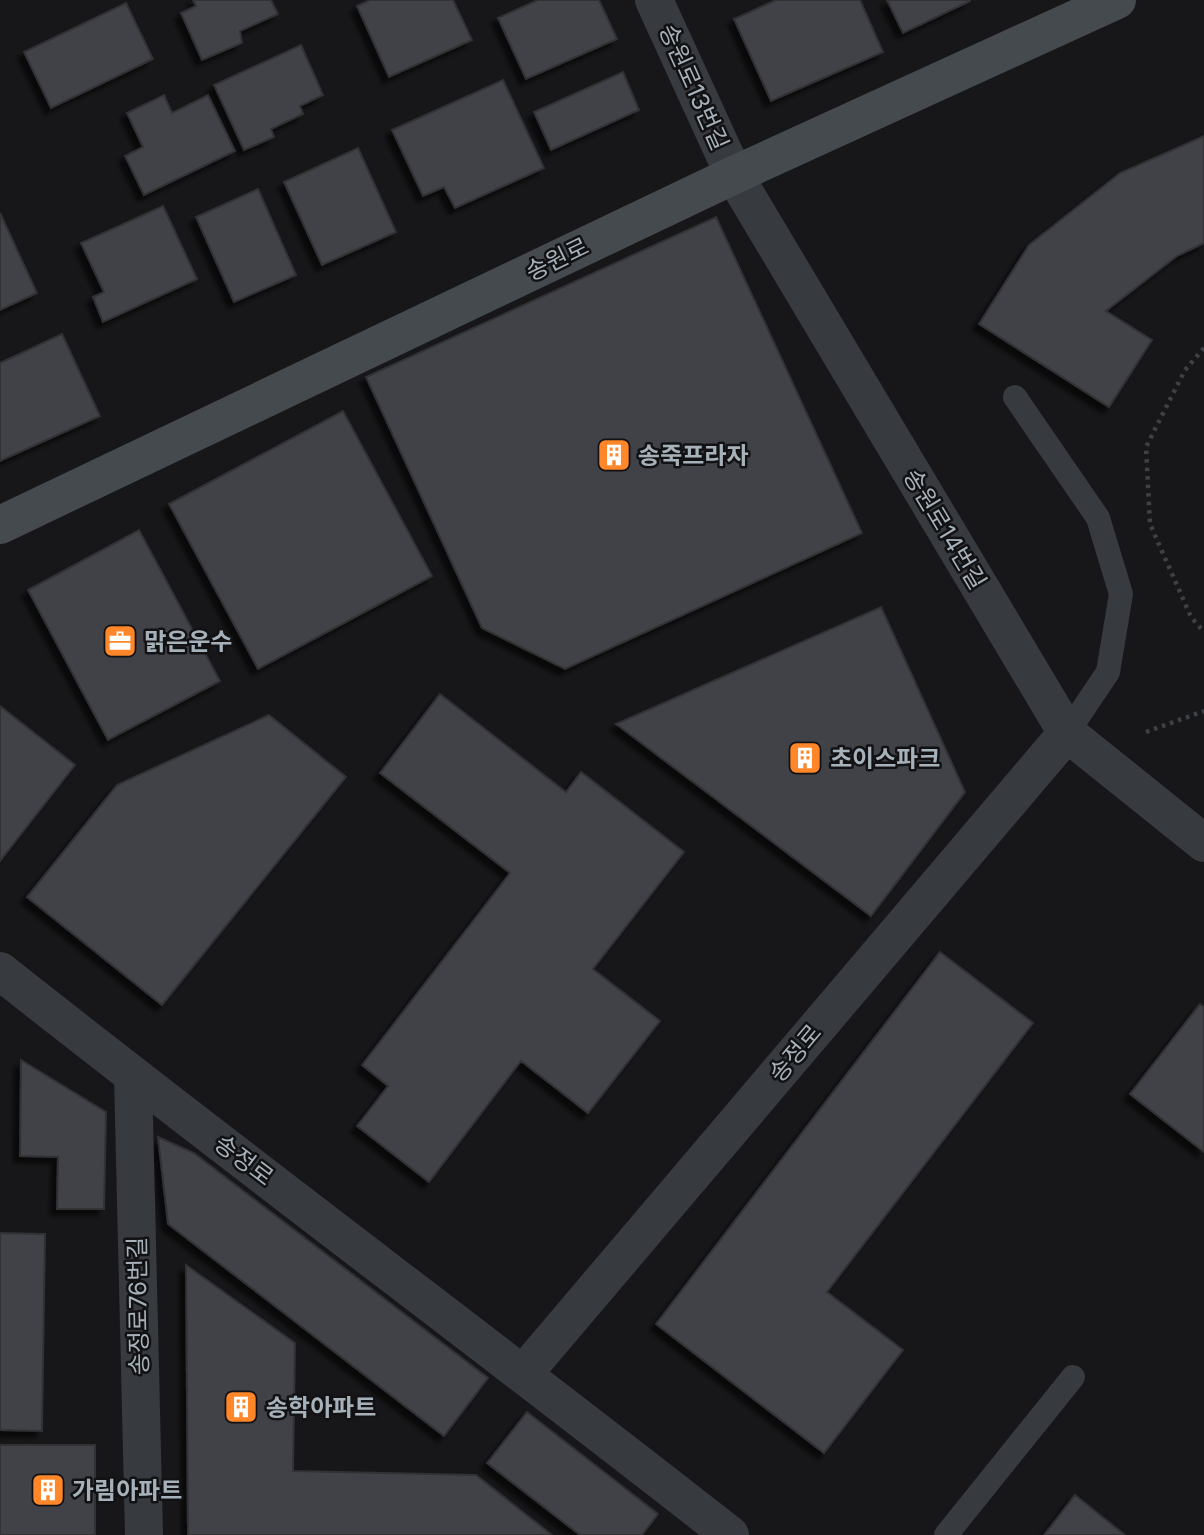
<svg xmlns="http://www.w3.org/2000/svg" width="1204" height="1535" viewBox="0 0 1204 1535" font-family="Inter,'Noto Sans KR',sans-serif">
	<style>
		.building { fill: #404246; stroke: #303135; stroke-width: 2; filter: url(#shadow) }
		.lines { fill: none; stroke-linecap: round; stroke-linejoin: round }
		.path { stroke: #3d4146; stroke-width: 4.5; stroke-dasharray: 3.5 5; stroke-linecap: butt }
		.service { stroke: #373a3e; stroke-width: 24 }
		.minor { stroke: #373a3e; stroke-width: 38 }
		.tertiary { stroke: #373a3e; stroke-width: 38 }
		.secondary { stroke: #454a4f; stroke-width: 38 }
		.labels { text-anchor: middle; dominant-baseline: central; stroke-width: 5; stroke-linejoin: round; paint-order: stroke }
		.street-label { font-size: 24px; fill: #a7b1ba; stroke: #121214 }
		.poi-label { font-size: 24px; font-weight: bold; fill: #a7b1ba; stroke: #121214; text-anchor: start }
	</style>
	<defs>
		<filter id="shadow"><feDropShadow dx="-6" dy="6" stdDeviation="2" flood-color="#0009"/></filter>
	</defs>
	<rect width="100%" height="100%" fill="#171719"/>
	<path class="building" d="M193 0H271L278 14 240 31 242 43 202 60 181 13 196 6Z
		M370 0H453L472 40 389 77 357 6Z
		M538 0H599L617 39 526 79 498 18Z
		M776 0H860L883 52 771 101 734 19Z
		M887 0H970V1L903 33Z
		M126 3 153 59 51 108 24 52Z
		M301 45 323 95 300 106 303 114 271 129 274 137 244 150 214 85Z
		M623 72 639 110 551 150 534 112Z
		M503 80 544 168 455 208 444 187 423 196 392 130Z
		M164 95 172 113 208 95 235 151 144 195 125 156 143 147 127 113Z
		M1204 136V243L1177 256 1106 311 1152 340 1109 407 979 324 1029 245 1120 173Z
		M358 148 396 232 322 265 284 182Z
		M258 189 296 275 234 302 196 217Z
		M163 206 197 279 103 322 93 297 104 292 81 243Z
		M0 213 37 293 0 310Z
		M716 217 862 533 565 669 482 628 366 377Z
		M62 334 100 416 0 461V363Z
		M343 411 432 576 258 669 169 504Z
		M139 530 220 681 108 740 28 590Z
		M881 607 965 792 871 916 616 724Z
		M440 694 566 792 581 772 684 852 593 969 660 1021 588 1113 521 1061 429 1182 357 1126 388 1086 362 1065 510 873 380 773Z
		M0 706 75 765 0 861Z
		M269 715 346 777 162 1005 27 897 117 785Z
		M940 952 1033 1023 827 1292 903 1350 824 1453 656 1324Z
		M1200 1004 1204 1007V1152L1130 1094Z
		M21 1060 106 1112 104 1209H57L58 1157 20 1156Z
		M158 1137 194 1153 488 1378 444 1436 168 1224Z
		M0 1233 45 1234 42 1431 0 1430Z
		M186 1265 295 1343 293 1471 476 1475 552 1535H188Z
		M527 1412 658 1514 642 1535H580L487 1463Z
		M0 1445H95V1535H0Z
		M1075 1495 1125 1535H1044Z"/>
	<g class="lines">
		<path class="path" d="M1204 348 1185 370 1146 447 1150 524 1191 617 1204 632
			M1146 732 1204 711"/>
		<path class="service" d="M1015 397 1098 518 1121 594 1108 672 1067 733
			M946 1535 1073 1377"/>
		<path class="minor" d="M654 0 734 175 1067 733 1204 843
			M133 1076 144 1535
			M524 1373 1067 733"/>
		<path class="tertiary" d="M0 971C241 1162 488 1345 730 1535"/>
		<path class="secondary" d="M0 525 734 175 1117 0"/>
	</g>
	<defs>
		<symbol id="building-square" viewBox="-11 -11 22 22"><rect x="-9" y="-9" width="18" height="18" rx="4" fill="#ff8729" stroke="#121214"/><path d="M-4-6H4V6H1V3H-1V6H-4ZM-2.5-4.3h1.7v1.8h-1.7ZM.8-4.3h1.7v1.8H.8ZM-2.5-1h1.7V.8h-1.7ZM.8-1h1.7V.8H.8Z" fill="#fff"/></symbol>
		<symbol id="office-square" viewBox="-11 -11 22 22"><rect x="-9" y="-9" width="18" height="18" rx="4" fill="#ff8729" stroke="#121214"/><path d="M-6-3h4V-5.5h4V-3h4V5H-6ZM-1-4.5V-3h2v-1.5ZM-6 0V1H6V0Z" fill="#fff"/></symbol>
	</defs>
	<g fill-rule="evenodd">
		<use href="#building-square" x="595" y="436" width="38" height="38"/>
		<use href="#office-square" x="101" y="622" width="38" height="38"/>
		<use href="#building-square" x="786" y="739" width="38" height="38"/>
		<use href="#building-square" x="222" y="1388" width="38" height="38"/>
		<use href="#building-square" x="29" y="1471" width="38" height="38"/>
	</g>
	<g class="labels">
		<g class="street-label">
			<text transform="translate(694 87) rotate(66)">송원로13번길</text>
			<text transform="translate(557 259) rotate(-26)">송원로</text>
			<text transform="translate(945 529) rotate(59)">송원로14번길</text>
			<text transform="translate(795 1053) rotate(-50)">송정로</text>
			<text transform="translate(244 1160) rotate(37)">송정로</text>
			<text transform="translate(138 1306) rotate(-91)">송정로76번길</text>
		</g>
		<g class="poi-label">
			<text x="638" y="455">송죽프라자</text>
			<text x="144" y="641">맑은운수</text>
			<text x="830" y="758">초이스파크</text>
			<text x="266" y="1407">송학아파트</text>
			<text x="72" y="1490">가림아파트</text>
		</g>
	</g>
</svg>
